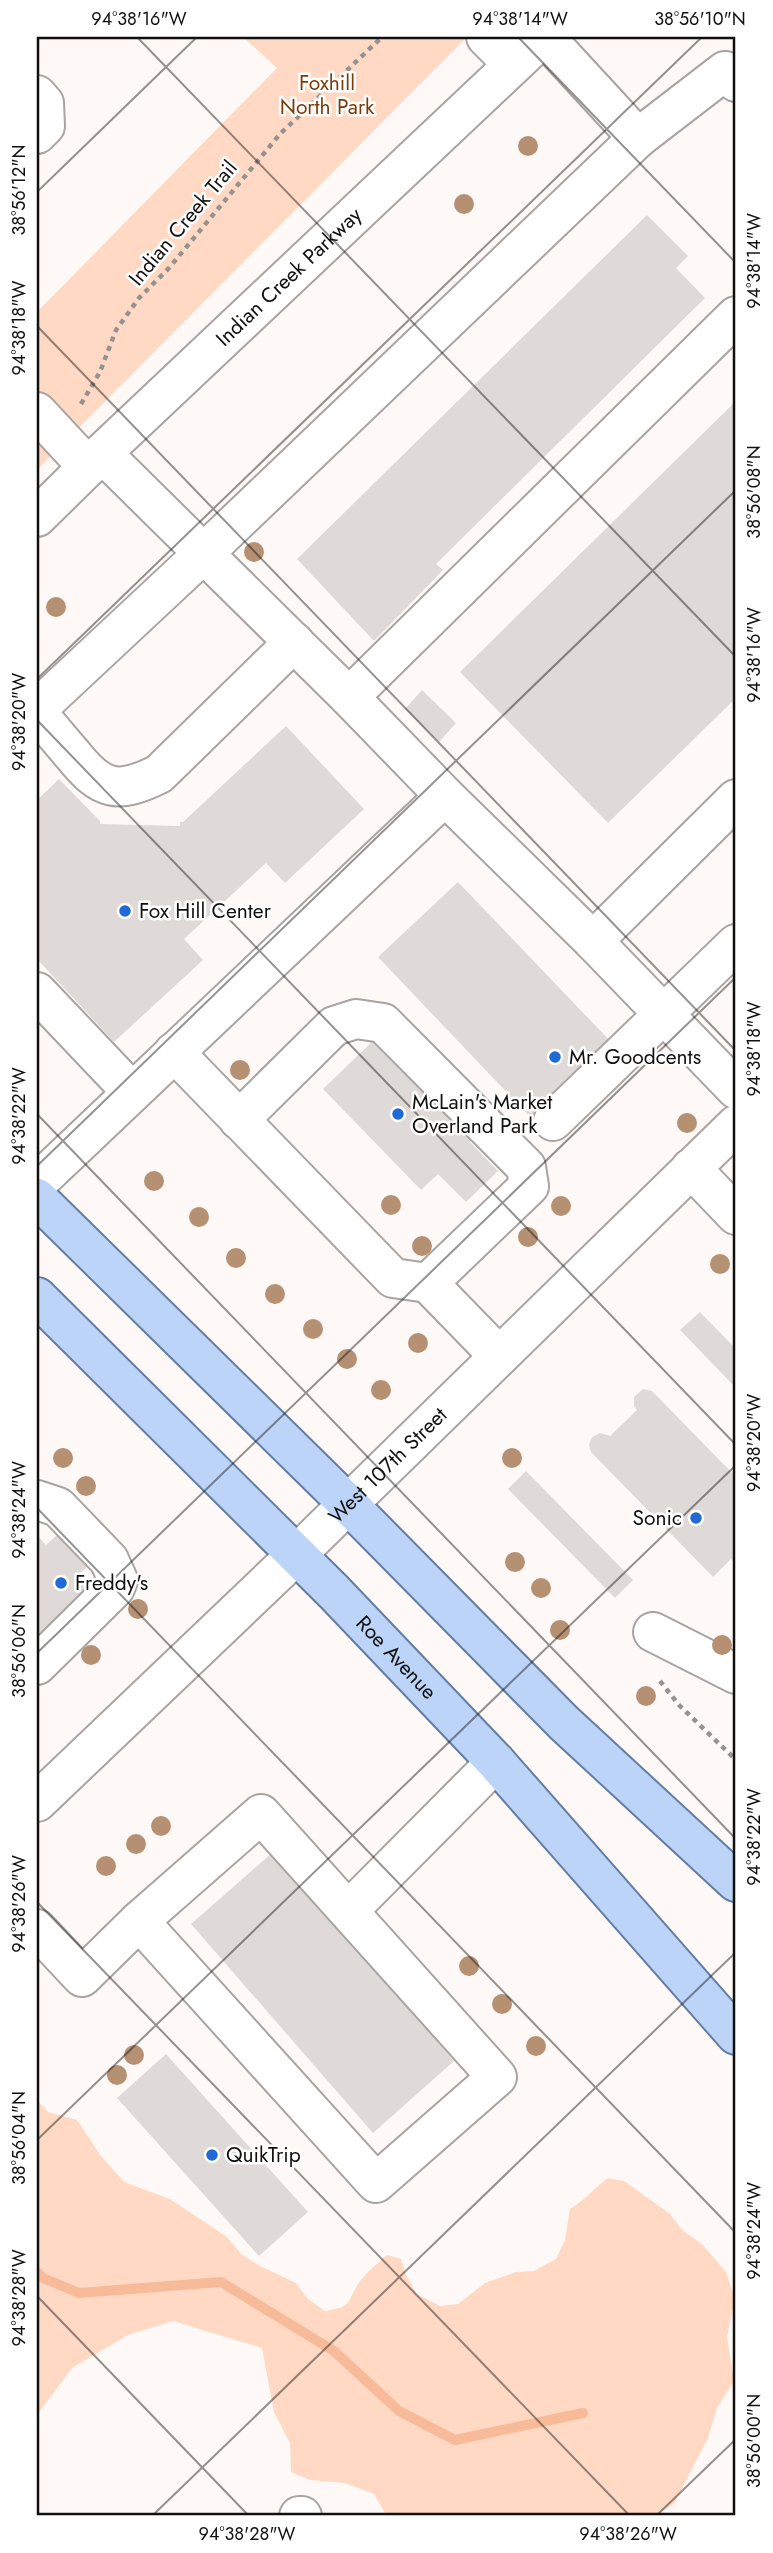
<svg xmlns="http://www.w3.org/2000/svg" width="773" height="2553" viewBox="0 0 773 2553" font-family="Jost,sans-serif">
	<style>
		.green { fill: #ffd9c4 }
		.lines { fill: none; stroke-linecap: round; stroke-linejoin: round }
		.stream { stroke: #f8bb99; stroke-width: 10 }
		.building { fill: #dfdad7 }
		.minor-casing { stroke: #a8a4a1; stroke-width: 42 }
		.major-casing { stroke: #647da3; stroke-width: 42 }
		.path { stroke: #959290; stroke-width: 4.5; stroke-dasharray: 5 5; stroke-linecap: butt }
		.minor { stroke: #fff; stroke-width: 38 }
		.major { stroke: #bcd4f8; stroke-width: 38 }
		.tree { fill: #b69072 }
		.ticks { fill: none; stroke: #11100f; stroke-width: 2; stroke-opacity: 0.45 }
		.poi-dot { fill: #206ad5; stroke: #fff; stroke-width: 2.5 }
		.labels { text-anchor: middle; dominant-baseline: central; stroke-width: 5; stroke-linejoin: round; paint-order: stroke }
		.park-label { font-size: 21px; fill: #7c3a06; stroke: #fff }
		.street-label { font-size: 21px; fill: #11100f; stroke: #fff }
		.poi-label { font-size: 21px; fill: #11100f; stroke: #fff; text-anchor: start }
		.neatline { fill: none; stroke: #11100f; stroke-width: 2.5 }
		.ticks-label { font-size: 18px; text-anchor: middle; fill: #11100f }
	</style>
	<rect width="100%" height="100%" fill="#fef9f6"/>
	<path class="green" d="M243 37H467L37 470V312L277 68Z
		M37 2100 48 2112 77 2120 101 2156 124 2182 170 2199 227 2237 241 2254 260 2266 296 2283 308 2299 325 2311C352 2307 346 2304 358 2284 366 2272 377 2264 387 2255L401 2259 406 2275 417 2294 440 2306 458 2304 485 2283 516 2272 534 2271 556 2259 565 2240 570 2209C585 2200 594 2188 608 2178L624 2181 670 2214 682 2230 703 2245 726 2272 735 2299 727 2337 734 2381 717 2408 708 2438 674 2504 658 2514 639 2516H387L374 2494 345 2483 310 2480 291 2472 290 2443 274 2412 262 2348 173 2321 128 2335 72 2368 37 2415Z"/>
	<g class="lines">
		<path class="stream" d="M37 2272 43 2278 79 2293 221 2282 334 2351 399 2411 455 2440 583 2413"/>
	</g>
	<path class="building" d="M647 215 688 256 676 268 705 298 436 564 443 570 374 641 297 559Z
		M736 401V698L608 823 460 672Z
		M422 690 456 723 439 742 405 709Z
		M286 726 364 809 285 883 266 863 184 939 203 960 114 1042 37 959V800L59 779 100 821V824L180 826V822H183Z
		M458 882 613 1044 533 1120 378 957Z
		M376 1038 473 1138 470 1142 498 1171 466 1202 438 1174 421 1190 323 1089Z
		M700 1312 736 1349V1388L680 1330Z
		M643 1389 652 1391 736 1477V1565L731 1559 713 1577 591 1452 589 1445 592 1437 600 1433 610 1436 637 1410 634 1406V1397Z
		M526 1471 633 1580 615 1598 508 1489Z
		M58 1534 89 1565 78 1575 94 1592 37 1648V1535L46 1545Z
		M273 1852 454 2061 373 2133 191 1924Z
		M166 2054 308 2212 259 2256 117 2098Z"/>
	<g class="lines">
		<defs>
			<g id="minor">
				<path d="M486 37 513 64"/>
				<path d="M545 37 638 138 725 71 736 82"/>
				<path d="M37 95 44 103 45 126 37 134"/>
				<path d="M37 412 88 467"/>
				<path d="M102 453 349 697 445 796 593 941 736 1089"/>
				<path id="s1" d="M37 517 102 453 543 37"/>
				<path d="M349 697 736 316"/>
				<path d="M37 709 204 553 638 138"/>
				<path d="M37 712C49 727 61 741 73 755 101 790 117 795 159 774L294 642"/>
				<path d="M593 941 736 799"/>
				<path d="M37 992 132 1092"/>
				<path d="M174 1052 393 1278 428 1283 499 1356"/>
				<path d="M239 1120 334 1026 356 1019 383 1023 526 1167 529 1186 428 1283"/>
				<path d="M553 1121 736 944"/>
				<path d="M691 1168 736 1215"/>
				<path d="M37 1183 445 796"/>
				<path d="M37 1500 58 1507 109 1560 118 1580 115 1588 37 1665"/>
				<path d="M653 1632 736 1674"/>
				<path id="s2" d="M37 1802 296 1555 736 1125"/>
				<path d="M348 1911 497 2077 376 2183 139 1921 261 1814 348 1911 496 1762"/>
				<path d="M37 1929 82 1977 139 1921"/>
				<path d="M299 2516H302"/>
			</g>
			<g id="major">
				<path d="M37 1198 347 1503 564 1723 736 1882"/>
				<path id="s3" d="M37 1297 334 1592 496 1762 736 2035"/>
			</g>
		</defs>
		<use href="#minor" class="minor-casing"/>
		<use href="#major" class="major-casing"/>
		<path class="path" d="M81 404 100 372 116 330 139 298 169 268 280 134 382 37
			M660 1681 679 1705 736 1760"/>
		<use href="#minor" class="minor"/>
		<use href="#major" class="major"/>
	</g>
	<g class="tree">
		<circle cx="528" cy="146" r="10"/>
		<circle cx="464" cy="204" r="10"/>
		<circle cx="254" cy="552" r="10"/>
		<circle cx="56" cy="607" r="10"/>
		<circle cx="240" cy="1070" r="10"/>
		<circle cx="687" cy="1123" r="10"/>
		<circle cx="154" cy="1181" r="10"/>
		<circle cx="391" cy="1205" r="10"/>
		<circle cx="561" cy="1206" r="10"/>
		<circle cx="199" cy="1217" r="10"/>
		<circle cx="528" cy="1237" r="10"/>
		<circle cx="422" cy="1246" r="10"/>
		<circle cx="236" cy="1258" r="10"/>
		<circle cx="720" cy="1264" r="10"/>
		<circle cx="275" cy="1294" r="10"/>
		<circle cx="313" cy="1329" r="10"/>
		<circle cx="418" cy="1343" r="10"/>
		<circle cx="347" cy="1359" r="10"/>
		<circle cx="381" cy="1390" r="10"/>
		<circle cx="63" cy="1458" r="10"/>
		<circle cx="512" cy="1458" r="10"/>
		<circle cx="86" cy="1486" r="10"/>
		<circle cx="515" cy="1562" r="10"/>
		<circle cx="541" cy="1588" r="10"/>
		<circle cx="138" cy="1609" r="10"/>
		<circle cx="560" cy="1630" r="10"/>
		<circle cx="722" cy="1645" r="10"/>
		<circle cx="91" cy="1655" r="10"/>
		<circle cx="646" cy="1696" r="10"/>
		<circle cx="161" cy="1826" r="10"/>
		<circle cx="136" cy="1844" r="10"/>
		<circle cx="106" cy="1866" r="10"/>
		<circle cx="469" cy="1966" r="10"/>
		<circle cx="502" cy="2004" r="10"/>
		<circle cx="536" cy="2046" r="10"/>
		<circle cx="134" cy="2055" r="10"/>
		<circle cx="117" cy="2075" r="10"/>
	</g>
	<path class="ticks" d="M137 37 736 657M518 37 736 263M37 192 197 37M37 326 736 1051M37 679 702 37M37 720 736 1445M37 1114 736 1839M37 1166 736 490M37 1508 736 2233M37 1653 736 977M37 1902 630 2516M37 2140 736 1465M37 2296 249 2516M152 2516 736 1952M656 2516 736 2439"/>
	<g class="poi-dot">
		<circle cx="125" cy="911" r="7"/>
		<circle cx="555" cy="1057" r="7"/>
		<circle cx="398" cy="1114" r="7"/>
		<circle cx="696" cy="1518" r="7"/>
		<circle cx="61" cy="1583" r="7"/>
		<circle cx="212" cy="2155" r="7"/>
	</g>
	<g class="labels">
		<g class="park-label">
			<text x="327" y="83">Foxhill<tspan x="327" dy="24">North Park</tspan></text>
		</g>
		<g class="street-label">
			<text transform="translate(183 223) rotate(-50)">Indian Creek Trail</text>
			<text stroke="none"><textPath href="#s1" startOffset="348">Indian Creek Parkway</textPath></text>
			<text stroke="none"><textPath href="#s2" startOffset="486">West 107th Street</textPath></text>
			<text stroke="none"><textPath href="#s3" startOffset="509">Roe Avenue</textPath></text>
		</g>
		<g class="poi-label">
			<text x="139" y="911">Fox Hill Center</text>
			<text x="569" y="1057">Mr. Goodcents</text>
			<text x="412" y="1102">McLain's Market<tspan x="412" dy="24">Overland Park</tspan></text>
			<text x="682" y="1518" text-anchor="end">Sonic</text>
			<text x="75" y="1583">Freddy's</text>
			<text x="226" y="2155">QuikTrip</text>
		</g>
	</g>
	<rect width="773" height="2553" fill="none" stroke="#ffffff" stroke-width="77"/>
	<rect x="38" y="38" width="696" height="2476" class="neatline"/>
	<g class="ticks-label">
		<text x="139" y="25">94°38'16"W</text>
		<text x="520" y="25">94°38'14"W</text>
		<text x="700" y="25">38°56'10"N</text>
		<text transform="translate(19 190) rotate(-90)" y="6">38°56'12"N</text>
		<text transform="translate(754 261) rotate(-90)" y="6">94°38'14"W</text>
		<text transform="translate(19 328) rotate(-90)" y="6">94°38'18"W</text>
		<text transform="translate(754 492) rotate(-90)" y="6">38°56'08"N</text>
		<text transform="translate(754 655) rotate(-90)" y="6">94°38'16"W</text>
		<text transform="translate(19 722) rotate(-90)" y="6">94°38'20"W</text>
		<text transform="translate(754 1049) rotate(-90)" y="6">94°38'18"W</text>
		<text transform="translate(19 1116) rotate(-90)" y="6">94°38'22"W</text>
		<text transform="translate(754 1443) rotate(-90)" y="6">94°38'20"W</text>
		<text transform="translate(19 1510) rotate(-90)" y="6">94°38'24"W</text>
		<text transform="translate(19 1651) rotate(-90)" y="6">38°56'06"N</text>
		<text transform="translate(754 1837) rotate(-90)" y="6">94°38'22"W</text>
		<text transform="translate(19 1904) rotate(-90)" y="6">94°38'26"W</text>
		<text transform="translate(19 2138) rotate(-90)" y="6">38°56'04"N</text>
		<text transform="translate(754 2231) rotate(-90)" y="6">94°38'24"W</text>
		<text transform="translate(19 2298) rotate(-90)" y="6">94°38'28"W</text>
		<text transform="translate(754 2441) rotate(-90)" y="6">38°56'00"N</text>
		<text x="247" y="2540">94°38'28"W</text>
		<text x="628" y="2540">94°38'26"W</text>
	</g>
</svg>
